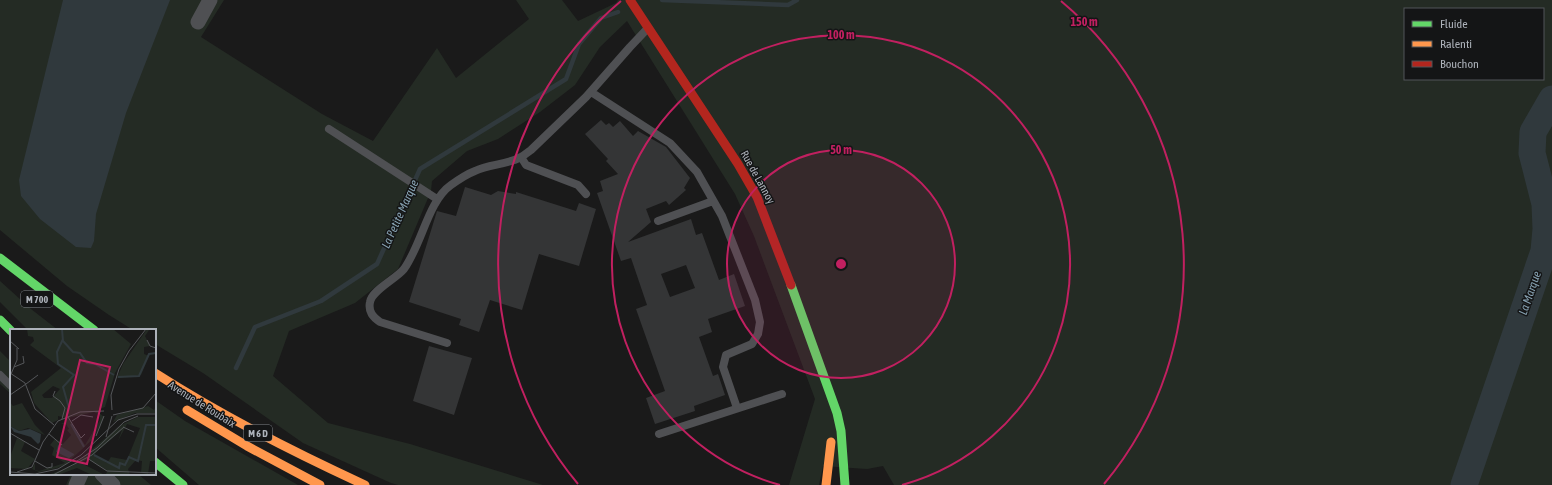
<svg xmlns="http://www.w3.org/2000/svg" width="1552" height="485" viewBox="0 0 1552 485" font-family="'Asap Condensed',sans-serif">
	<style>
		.green { fill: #242b24; fill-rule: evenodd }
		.water { fill: #30393d }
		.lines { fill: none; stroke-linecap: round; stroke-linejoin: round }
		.stream { stroke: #30393d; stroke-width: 4.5 }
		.river { stroke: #30393d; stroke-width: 27 }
		.building { fill: #343536; fill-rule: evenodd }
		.lane { stroke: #4f5053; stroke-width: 8 }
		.street { stroke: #4f5053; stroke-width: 15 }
		.fast { stroke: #63d668; stroke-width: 9 }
		.slow { stroke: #ff974d; stroke-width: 9 }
		.jam { stroke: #b3261e; stroke-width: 9 }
		.ring { fill: none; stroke: #c12060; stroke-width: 2 }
		.labels { text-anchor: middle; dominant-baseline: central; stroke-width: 3; stroke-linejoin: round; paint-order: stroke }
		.shield { fill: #141516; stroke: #7f8389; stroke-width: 1 }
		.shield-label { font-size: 10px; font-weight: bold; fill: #adb2ba }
		.street-label { font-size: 11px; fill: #adb2ba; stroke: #141516 }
		.water-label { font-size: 12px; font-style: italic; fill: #87a2b2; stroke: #141516 }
		.inset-river { fill: none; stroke: #30393d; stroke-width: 2 }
		.inset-road { fill: none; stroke: #55575a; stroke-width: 1 }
		.view { fill: #c12060; fill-opacity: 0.15; stroke: #c12060; stroke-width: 2 }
		.inset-edge { fill: none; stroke: #adb2ba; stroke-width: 2 }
		.centre { fill: #c12060; stroke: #141516; stroke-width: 2 }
		.ring-label { font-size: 12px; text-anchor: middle; font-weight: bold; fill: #c12060; stroke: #141516; stroke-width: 3; stroke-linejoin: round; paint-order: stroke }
	</style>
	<rect width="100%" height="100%" fill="#1a1a1a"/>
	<path class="green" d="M0 0H224L201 37 322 114 373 141 437 48 456 78 529 19 516 0H562L578 21 616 3 618 0H1552V485H894L883 466 867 469 823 466 819 485H789L815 399 754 236 735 194 627 21 600 47 575 85 540 112 498 139 467 151 432 181 431 191 398 269 355 303 289 331 273 376 328 423 410 444 543 485H398L391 483 303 443 203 373 155 344V330H133L109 315 67 286 0 230ZM1405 9H1543V79H1405Z
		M0 281 31 309 58 330H28L0 302Z
		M0 351 11 362V394L0 384Z
		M155 400 185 421 298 485H199L155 447Z
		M71 474H138L151 485H66Z"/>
	<path class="water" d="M63 0H170L126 113 96 214 94 241 91 248 76 247 40 219 21 196 19 180Z"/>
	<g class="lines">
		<path class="stream" d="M662 0 788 5 797 0
			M236 368 255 327 321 301 377 264 420 169 566 79 579 44 601 18 618 12"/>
		<path class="river" d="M1464 485 1544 251 1546 229 1545 204 1532 153 1533 132 1552 99"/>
	</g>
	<path class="building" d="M601 120 606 125 609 123 613 127 620 121 633 136 638 131 666 147 690 178 684 188 686 190 669 205 666 201 646 209 651 222 628 242 691 219 696 235 702 233 719 280 734 274 745 306 708 319 712 332 699 337 713 376 718 374 725 395 694 406 695 411 655 424 646 398 665 391 636 309 647 305 631 258 621 261 597 193 603 191 600 181 618 174 606 161 608 159 585 134ZM686 265 695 288 670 297 661 274Z
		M465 187 491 195 498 191 516 194V192L576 211 579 203 596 209 579 266 539 254 522 310 490 300 479 332 459 325 461 319 409 302 437 211 456 216Z
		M429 346 472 358 454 415 413 401Z"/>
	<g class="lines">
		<path class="lane" d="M591 92 670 143 697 172 722 216 755 300 760 322 758 334 752 344 726 355 723 367 737 408
			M329 129 437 199
			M521 157 526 165 578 185 586 194
			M658 221 713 201
			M447 343 380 322C373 317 368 312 370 302 372 290 396 279 404 269 422 244 428 201 451 185 458 180 467 174 475 171 489 164 507 165 521 157 525 155 528 152 531 150L586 97 630 47 648 28
			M0 375 11 386
			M659 434 782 394"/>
		<path class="street" d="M198 22 210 0
			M102 474 113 485
			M76 485 81 474"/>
		<path class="fast" d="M0 258 94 330
			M791 285 837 413 841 431 845 485
			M0 320 11 331
			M155 462 183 485"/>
		<path class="slow" d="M155 373C222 416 293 452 365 485
			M187 410 247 446 320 485
			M826 485 831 442"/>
		<path class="jam" d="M630 0 738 164 757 197 791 285"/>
	</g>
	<circle cx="841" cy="264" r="114" fill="#c12060" fill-opacity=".12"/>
	<g class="ring">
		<circle cx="841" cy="264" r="114"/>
		<path d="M780 485A229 229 0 1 1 902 485"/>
		<path d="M578 484A343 343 0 0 1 621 1M1061 1A343 343 0 0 1 1104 484"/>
	</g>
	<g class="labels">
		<g class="shield">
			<rect x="21" y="291" width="32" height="16" rx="3"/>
			<rect x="244" y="425" width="28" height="16" rx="3"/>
		</g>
		<g class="shield-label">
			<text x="37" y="299">M 700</text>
			<text x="258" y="433">M 6 D</text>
		</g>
		<g class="street-label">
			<text transform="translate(758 177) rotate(61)">Rue de Lannoy</text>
			<text transform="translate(202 404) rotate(32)">Avenue de Roubaix</text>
		</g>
		<g class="water-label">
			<text transform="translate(400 214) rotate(-66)">La Petite Marque</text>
			<text transform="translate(1530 293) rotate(-71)">La Marque</text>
		</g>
	</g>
	<g transform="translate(10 329)">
		<rect width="146" height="146" fill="#1a1a1a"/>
		<path d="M17 0H103L121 15 105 44 95 78 89 80 88 83 94 88 83 110 56 135 47 139 29 143 22 140 25 134V141L29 142 55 134 42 126 44 119 40 116 45 110 53 115 61 106 57 101 59 100 56 95H51L57 92 56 89 48 87V91L42 94 24 74 21 63 51 39 20 16 24 12 23 8 18 7ZM43 57 50 60 42 69H34L32 66ZM84 83 90 86V91L75 116 58 89ZM137 0 139 1 135 7 140 17 134 18V25L139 27 131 46 107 49 113 35ZM0 73 3 77 12 74 25 96 35 106 18 99 9 102 0 97ZM138 77 144 81 146 77V84H125L103 93 107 86ZM128 88H146V132H140L138 145 131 144 132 132 126 131 118 140 120 146H82L67 139 48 146H38L62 137 111 96ZM117 95 130 99 117 131 101 128 97 134 84 125 112 101 108 112ZM78 130 98 142 95 146 71 134ZM7 109 15 113 11 122 25 130 17 140 0 139V128Z" fill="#242b24" fill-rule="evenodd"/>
		<path d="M0 97 9 102 20 100 31 105 30 113 28 115 21 108 4 103ZM48 116 64 125V126L59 129 46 123Z" fill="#30393d"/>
		<path class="inset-river" d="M52 0 53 12 63 23 70 24 77 34 85 35 104 46M53 10 47 23 48 35 64 46 53 58 59 79 57 86M108 48 129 47 139 25 146 24M61 95 74 118M84 126 109 139 110 134 115 136 119 128 128 132 136 96H146"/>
		<path class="inset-road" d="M137 11 140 17 146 19M0 12 9 20M4 38 14 34 13 27M0 44 15 54 25 80 44 96M1 45 7 31V19M16 55 28 46M45 62 43 67 50 72 55 79 52 90M0 66 16 55M102 81 101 66 109 40 119 22 136 0M103 86 133 79 146 64M58 88 71 109 75 105M62 92 71 86 83 88M113 98 124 103M0 104 29 121M39 105 52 116M86 107 94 87M96 108 102 87M77 129 97 142 146 144M25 132 37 139 42 138V134M67 132 87 119 114 93 128 87M0 143 25 145 48 140 71 126 108 91 127 85H146M7 143 22 138 33 113 48 92 70 83 94 82M43 146 82 126 114 98"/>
		<path class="view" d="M70 31 100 38 77 135 47 128Z"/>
		<rect width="146" height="146" class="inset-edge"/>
	</g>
	<circle cx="841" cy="264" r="6" class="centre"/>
	<g class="ring-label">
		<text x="1084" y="26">150 m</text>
		<text x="841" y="39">100 m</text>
		<text x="841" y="154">50 m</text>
	</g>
	<rect x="1404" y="8" width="140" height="72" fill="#141516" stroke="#515458"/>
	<rect x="1412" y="21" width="20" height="6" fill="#63d668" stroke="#515458"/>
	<text x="1440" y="28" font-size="12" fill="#adb2ba">Fluide</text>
	<rect x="1412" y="41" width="20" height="6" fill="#ff974d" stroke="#515458"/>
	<text x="1440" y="48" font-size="12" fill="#adb2ba">Ralenti</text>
	<rect x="1412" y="61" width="20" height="6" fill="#b3261e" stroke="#515458"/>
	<text x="1440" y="68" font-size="12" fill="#adb2ba">Bouchon</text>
</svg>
